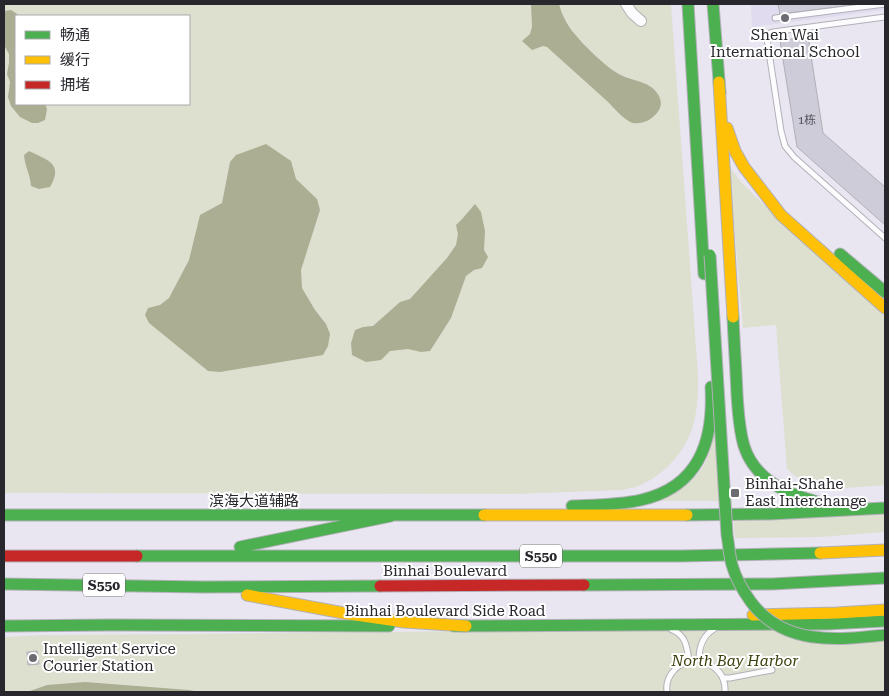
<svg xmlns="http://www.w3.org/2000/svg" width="889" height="696" viewBox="0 0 889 696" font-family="'Roboto Serif','Noto Sans SC',serif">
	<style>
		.built { fill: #e0dbee }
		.green { fill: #dddfcf; fill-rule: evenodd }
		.water { fill: #abae93 }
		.building { fill: #cfccd9; stroke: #b1afb7 }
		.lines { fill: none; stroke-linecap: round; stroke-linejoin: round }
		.lane-casing { stroke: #b2b0b8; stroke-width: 7 }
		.street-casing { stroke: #b2b0b8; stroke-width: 12 }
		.fast-casing { stroke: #b2b0b8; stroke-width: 13 }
		.slow-casing { stroke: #b2b0b8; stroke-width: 13 }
		.jam-casing { stroke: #b2b0b8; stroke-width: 13 }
		.lane { stroke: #fcfbfd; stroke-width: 5 }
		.street { stroke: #fcfbfd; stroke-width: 10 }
		.fast { stroke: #4caf50; stroke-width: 11 }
		.slow { stroke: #ffc107; stroke-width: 11 }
		.jam { stroke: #c62828; stroke-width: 11 }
		.fast-bridge-casing { stroke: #b2b0b8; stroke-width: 13; stroke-linecap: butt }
		.fast-bridge { stroke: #4caf50; stroke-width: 11 }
		.poi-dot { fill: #6c6a72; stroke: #fff; stroke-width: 2 }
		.labels { text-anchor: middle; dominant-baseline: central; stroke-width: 4; stroke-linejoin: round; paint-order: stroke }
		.number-label { font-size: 12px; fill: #54525a }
		.shield { fill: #fff; stroke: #68686c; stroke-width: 1 }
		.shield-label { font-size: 14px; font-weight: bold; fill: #28272d }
		.poi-label { font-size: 15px; fill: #28272d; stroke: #fff; text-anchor: start }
		.street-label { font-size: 15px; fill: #28272d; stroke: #fff }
		.park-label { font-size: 15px; font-style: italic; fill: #3b3f09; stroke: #fff }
	</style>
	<rect width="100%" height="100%" fill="#e9e6f1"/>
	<path class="built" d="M751 4H885V10L752 27Z"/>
	<path class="green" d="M4 4H671L698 375C698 391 698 407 694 422 687 451 664 476 636 487 631 488 626 489 621 490L515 494 4 493ZM16 16H189V104H16Z
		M729 166 741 182 755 196 885 316V485L846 488 817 484 795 476 787 469 776 325 743 328Z
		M716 430 722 501H661C678 491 694 482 704 465 710 454 712 441 716 430Z
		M885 513V532L820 537 735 538 733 518Z
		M761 628 885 641V692H200L189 690 47 685 27 692H4V637L44 635 191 634Z"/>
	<path class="water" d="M531 4H559C561 12 565 21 570 28 579 41 609 71 623 76 634 81 650 82 657 93 663 101 662 109 654 116 649 121 641 124 633 123 625 121 613 107 607 101 587 83 567 65 547 47L543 46 532 50 522 41 530 34 532 27Z
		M11 10 17 14 19 16H16V104H45L47 109 45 120 38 123H32L20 117 11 106 8 97 10 82 7 74 9 63V54L4 45V11Z
		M266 144 291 161 296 179 317 199 320 210 301 270 302 288 315 310 326 324 330 334 328 346 323 355 220 372 208 371 149 323 145 315 148 308 160 305 169 298 189 260 200 215 222 203 230 162 236 155Z
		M29 151C47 160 64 163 50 187L39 189 31 186C30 174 25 167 24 155Z
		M475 204 481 212 485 231 484 250 488 257 482 268 474 270 466 276 451 318 430 351 421 352 408 349 390 351 381 360 366 362 352 355 351 343 355 330 363 327 373 326 400 302 410 299 447 258 456 245 458 234 456 225 463 218Z
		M85 682 189 690 200 692H27L47 685Z"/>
	<path class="building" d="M778 4H845V6L780 14Z
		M808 36 823 133 885 187V225L797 147 780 41Z
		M37 651 39 664 28 665 27 652Z"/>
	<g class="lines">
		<defs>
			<path id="lane" d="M885 17 773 32C769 33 767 34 767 39L781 131 785 146 794 157 885 238
				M775 18 885 4
				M714 629C702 636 699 647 699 660 715 665 726 675 725 692
				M723 678H730L772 670
				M667 692C665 677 675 666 689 661 687 647 686 635 672 630"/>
			<path id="street" d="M626 4 632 13 641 21"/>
			<path id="fast" d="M688 4 704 274
				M713 4 720 93
				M840 254 885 292
				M733 317C734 343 736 368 737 394 738 411 739 429 744 446 756 484 796 498 831 505
				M572 506C595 505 619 505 641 500 699 487 714 441 711 387
				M4 515H484
				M687 515 770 514 885 508
				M240 547 391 516
				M137 556H681L820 553
				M4 584 204 587 380 586
				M584 585 772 584 885 578
				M4 626 109 625 389 626
				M454 626 827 624 885 621"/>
			<path id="slow" d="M719 82 733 317
				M727 128 735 151 744 167 781 215 885 308
				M484 515H687
				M820 553 885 550
				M247 595 349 614 404 622 466 626
				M753 615 837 613 885 610"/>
			<path id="jam" d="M4 556H137
				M380 586 584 585"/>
		</defs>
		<use href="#lane" class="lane-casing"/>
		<use href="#street" class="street-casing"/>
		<use href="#fast" class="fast-casing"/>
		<use href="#slow" class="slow-casing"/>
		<use href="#jam" class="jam-casing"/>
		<use href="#lane" class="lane"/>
		<use href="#street" class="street"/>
		<use href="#fast" class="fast"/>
		<use href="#slow" class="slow"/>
		<use href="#jam" class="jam"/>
		<defs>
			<path id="fast-bridge" d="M710 255 727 535C729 545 729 555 732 565 736 579 743 591 751 602 784 646 837 640 885 635"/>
		</defs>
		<use href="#fast-bridge" class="fast-bridge-casing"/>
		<use href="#fast-bridge" class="fast-bridge"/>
	</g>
	<g class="poi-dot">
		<circle cx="785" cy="18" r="5"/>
		<rect x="730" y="488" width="10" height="10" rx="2.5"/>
		<circle cx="33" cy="658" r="5"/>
	</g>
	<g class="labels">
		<g class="number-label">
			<text x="807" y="120">1栋</text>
		</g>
		<g class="shield">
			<rect x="520" y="544.5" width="42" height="23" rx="4"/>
			<rect x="83" y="573.5" width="42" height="23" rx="4"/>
		</g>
		<g class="shield-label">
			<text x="541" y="556">S550</text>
			<text x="104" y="585">S550</text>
		</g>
		<g class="poi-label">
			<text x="785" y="35" text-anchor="middle">Shen Wai<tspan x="785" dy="17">International School</tspan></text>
			<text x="745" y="484">Binhai-Shahe<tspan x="745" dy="17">East Interchange</tspan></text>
			<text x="43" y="649">Intelligent Service<tspan x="43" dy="17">Courier Station</tspan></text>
		</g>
		<g class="street-label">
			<text x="254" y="501">滨海大道辅路</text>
			<text x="445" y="571">Binhai Boulevard</text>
			<text x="445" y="611">Binhai Boulevard Side Road</text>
		</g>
		<g class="park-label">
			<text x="735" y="661">North Bay Harbor</text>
		</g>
	</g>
	<rect width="889" height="696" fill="none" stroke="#28272d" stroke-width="10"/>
	<rect x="15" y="15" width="175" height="90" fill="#ffffff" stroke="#a9a9ab"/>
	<rect x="25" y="31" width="25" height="8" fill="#4caf50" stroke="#a9a9ab"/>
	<text x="60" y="40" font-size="15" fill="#28272d">畅通</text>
	<rect x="25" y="56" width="25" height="8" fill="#ffc107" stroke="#a9a9ab"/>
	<text x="60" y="65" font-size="15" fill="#28272d">缓行</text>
	<rect x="25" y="81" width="25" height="8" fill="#c62828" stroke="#a9a9ab"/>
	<text x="60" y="90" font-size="15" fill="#28272d">拥堵</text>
</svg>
